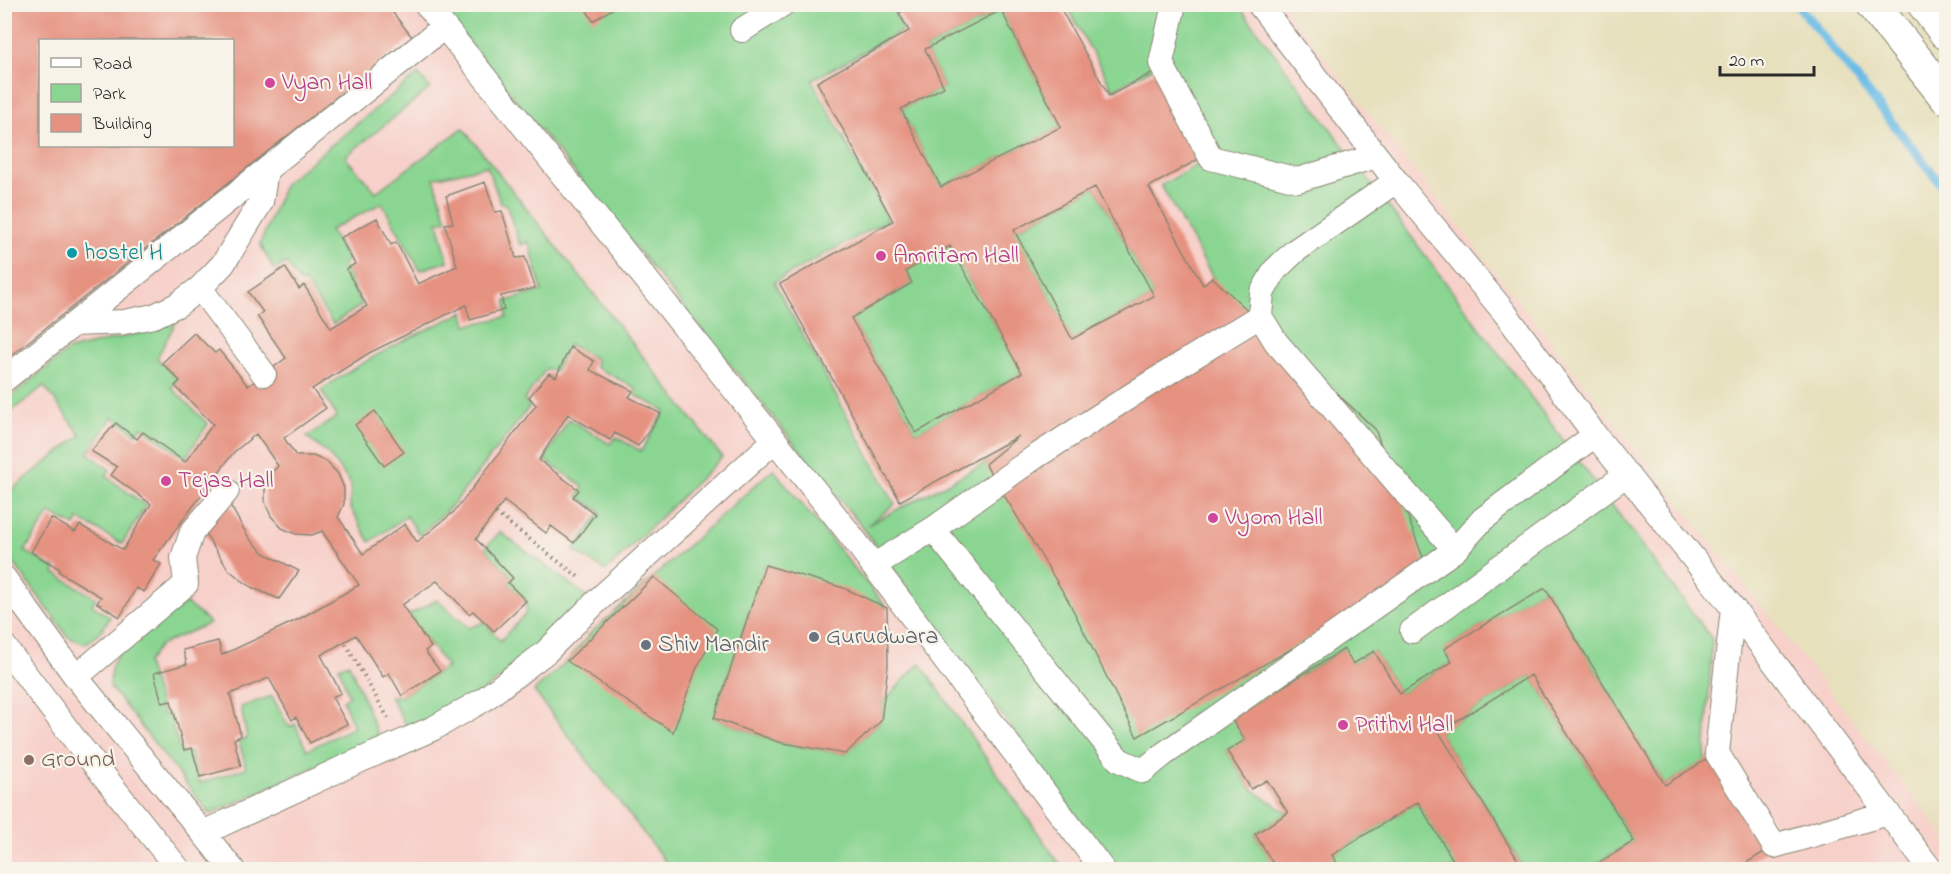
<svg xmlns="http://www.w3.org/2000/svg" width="1951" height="874" viewBox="0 0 1951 874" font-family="'Indie Flower',sans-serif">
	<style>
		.built { fill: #f7d0ca; fill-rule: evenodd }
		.green { fill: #8ad592; stroke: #5a805e; stroke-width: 1.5 }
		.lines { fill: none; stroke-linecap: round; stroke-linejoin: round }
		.stream { stroke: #6bbce6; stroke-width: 9 }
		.building { fill: #e69281; fill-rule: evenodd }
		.minor-casing { stroke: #898674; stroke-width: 26 }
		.secondary-casing { stroke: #898674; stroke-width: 35 }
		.path { stroke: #898674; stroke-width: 4; stroke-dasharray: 1.5 4.5; stroke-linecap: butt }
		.minor { stroke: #fff; stroke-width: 24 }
		.secondary { stroke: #fff; stroke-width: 33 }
		.hotel-dot { fill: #d1479c; stroke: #f7f3e8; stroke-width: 2 }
		.culture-dot { fill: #0f9aa8; stroke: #f7f3e8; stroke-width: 2 }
		.worship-dot { fill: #6b7280; stroke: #f7f3e8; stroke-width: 2 }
		.education-dot { fill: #8d6e63; stroke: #f7f3e8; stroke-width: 2 }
		.labels { text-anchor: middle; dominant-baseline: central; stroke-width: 4.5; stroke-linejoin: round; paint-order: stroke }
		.hotel-label { font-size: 24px; fill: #b23c85; stroke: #f7f3e8; text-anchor: start }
		.culture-label { font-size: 24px; fill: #0d838f; stroke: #f7f3e8; text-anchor: start }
		.worship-label { font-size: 24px; fill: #5b616d; stroke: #f7f3e8; text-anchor: start }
		.education-label { font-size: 24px; fill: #785e54; stroke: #f7f3e8; text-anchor: start }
	</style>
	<rect width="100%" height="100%" fill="#f7f3e8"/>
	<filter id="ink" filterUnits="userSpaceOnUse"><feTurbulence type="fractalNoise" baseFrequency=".0167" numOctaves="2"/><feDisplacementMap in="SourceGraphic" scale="12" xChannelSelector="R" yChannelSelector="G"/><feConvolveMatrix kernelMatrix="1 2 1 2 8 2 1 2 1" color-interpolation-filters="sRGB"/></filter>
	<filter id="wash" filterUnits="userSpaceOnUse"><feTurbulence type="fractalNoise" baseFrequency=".008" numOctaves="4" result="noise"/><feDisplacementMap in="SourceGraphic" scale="24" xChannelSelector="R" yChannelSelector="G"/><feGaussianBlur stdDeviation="1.35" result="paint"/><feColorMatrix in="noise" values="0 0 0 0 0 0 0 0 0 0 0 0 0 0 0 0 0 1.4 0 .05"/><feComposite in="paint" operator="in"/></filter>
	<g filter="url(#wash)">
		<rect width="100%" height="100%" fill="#e7e0bd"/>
		<path class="built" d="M5 4 1283 5 1946 838V870H5ZM40 40H232V146H40Z"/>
		<path class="green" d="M439 5H908L894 12 904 30 812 80 888 220 774 282 895 504 868 525 1229 335 1234 315 1161 185 1210 158 1161 63 1113 90 1066 5H1238L1712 639 1705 761 1665 785 1545 588 1444 649 1452 662 1400 694 1374 651 1353 664 1343 649 1232 717 1245 740 1227 751 1251 789 1288 813 1255 834 1277 869H1116L863 528Z
			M1001 10 1061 127 941 187 901 109 944 87 925 49Z
			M418 74 430 88 345 157 376 192 463 128 722 457 606 571 573 550 601 512 578 497 583 486 544 460 569 419 610 444 616 437 641 451 665 411 635 395 636 388 595 367 596 359 569 344 555 371 546 369 524 400 530 406 452 506 419 535 407 516 370 542 350 507 351 484 329 455 307 437 337 417 321 390C366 358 414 335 464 312L467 325 507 317 506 301 542 291 529 242 520 245 506 204H501L487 166 434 178 447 220 438 222 448 261 420 270 382 203 330 230 348 260 343 265 362 305 333 324 304 281 300 283 286 263 274 270 260 244 285 183Z
			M1095 187 1154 296 1072 339 1014 231Z
			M950 246 1022 373 916 433 851 318 912 283 906 271Z
			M179 316 157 358 178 380 171 387 208 424 185 458 142 427 136 434 113 417 88 453 110 470 106 476 146 506 122 544 79 519 75 526 50 513 25 551 56 569 54 573 96 598 92 605 110 617C103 629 97 637 85 644L68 637 5 551V495L81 435 44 386 5 416V401L69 350 148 331Z
			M773 469 887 608 765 565 714 718 778 742 845 754 881 721 884 701 920 663 1063 869H671L534 691 567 661 591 633Z
			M500 532 585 595 580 618 434 728 406 726 390 696H402L447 667 409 615 437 600 469 628 485 622 500 641 526 613V601L508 583 513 578 485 548Z
			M186 603 210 623 160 645 147 663 163 715 169 714 181 753 190 752 200 783 246 768 239 741 247 738 241 707 272 696 289 727 295 724 307 750 354 727 343 700 349 696 339 667 349 663 379 738 210 814 110 687 111 667 118 655Z
			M1531 675 1634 841 1588 869H1524L1439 732Z
			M1418 802 1459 869H1341L1332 855Z"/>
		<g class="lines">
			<path class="stream" d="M1797 4 1946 190"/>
		</g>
		<g id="blocks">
			<path class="building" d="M4 4H386L412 37 4 361ZM40 40H232V146H40Z
				M583 4H620L593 21Z
				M915 4H1058L1109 96 1159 69 1206 155 1149 187 1203 285 1212 277 1375 429 1428 571 1137 737 1068 600 985 464 1019 436 900 501 780 284 893 221 817 82 909 31 899 13ZM1001 10 1061 127 941 187 901 109 944 87 925 49ZM1095 187 1154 296 1072 339 1014 230ZM950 246 1022 373 916 433 851 318 912 283 906 271Z
				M485 182 495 212 502 211 516 258 525 257 535 288 501 296 504 310 470 320 466 305 369 353 312 389 326 408 284 438 296 456H313L327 462 338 474 344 488V504L338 517 363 554 405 524 417 542 455 511 536 405 529 397 549 373 556 377 570 347 594 361 590 370 633 391 629 397 661 414 638 446 615 433 610 440 568 414 539 460 579 490 573 497 595 514 574 543 551 526 546 533 504 501 476 539 513 578 508 583 526 601 494 631 473 611 469 614 437 581 402 605 431 647 425 651 440 671 402 696 389 673 383 677 356 635 321 655 341 693 332 697 347 724 310 743 296 717 292 720 269 678 230 694 241 736 234 739 241 766 200 777 192 748 184 750 171 701 162 703 154 673 187 664 183 650 218 641 222 655 299 619 359 585 322 531 312 535 296 534 282 528 271 516 265 502V486L272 472 278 466 256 434 234 452 179 525 153 560 161 564 144 592 136 588 120 617 97 603 101 597 59 572 60 569 31 552 51 518 75 532 80 525 123 550 151 504 111 475 117 467 91 451 116 423 137 439 143 432 185 462 213 424 175 386 180 381 162 363 194 333 215 353 219 350 248 386 286 358 257 316 263 312 248 292 285 267 299 289 304 285 331 328 367 306 346 269 355 264 340 238 377 218 391 245 396 242 418 284 457 266 445 224 453 223 446 196Z
				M375 411 404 452 384 466 355 425Z
				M230 505 249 538 264 553 299 571 279 599 253 588 240 579 228 569 208 539 203 527Z
				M765 565 844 588 887 608 888 666 881 721 845 754 778 742 714 718Z
				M654 577 717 629 696 670 673 732 567 661Z
				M1545 588 1665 785 1717 753 1774 846 1735 870H1588L1634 841 1531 675 1439 732 1524 870H1459L1418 802 1332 855 1341 870H1277L1255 834 1288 813 1267 780 1251 789 1227 751 1245 740 1231 718 1344 649 1353 664 1374 651 1400 694 1452 662 1444 649Z"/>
		</g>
	</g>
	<g filter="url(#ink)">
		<use href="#blocks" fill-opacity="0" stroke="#898674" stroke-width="1.5"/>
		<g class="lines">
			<defs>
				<path id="minor" d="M426 4 849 533 1103 870
					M1174 4 1161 63 1211 158 1298 180 1376 156
					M1259 4 1396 181 1505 313 1595 435 1733 608 1931 870
					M742 30 783 4
					M200 288 264 374
					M1260 316 1276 342 1455 550
					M74 324 124 322 154 316 177 305 200 288 223 264 261 202 266 170
					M4 380 444 27
					M933 529 1119 760 1143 771 1164 754 1455 550 1483 519 1595 435
					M873 566 933 529 1035 457 1149 384 1260 316 1262 293 1275 270 1295 251 1396 181
					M4 578 76 677 233 870
					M1733 608 1717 753 1774 846 1888 813
					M1412 631 1627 474
					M4 646 76 741 179 870
					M76 677 186 584 183 558 192 532 227 491
					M203 833 345 767 434 728 483 700 546 652 597 601 775 440"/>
				<path id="secondary" d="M1872 4 1946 97
					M1924 4 1946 33"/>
			</defs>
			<use href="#minor" class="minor-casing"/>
			<use href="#secondary" class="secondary-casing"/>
			<path class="path" d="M496 513 581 579
				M346 644 388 718"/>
			<use href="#minor" class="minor"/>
			<use href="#secondary" class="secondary"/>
		</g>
	</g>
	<g class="hotel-dot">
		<circle cx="270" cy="83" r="6"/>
		<circle cx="881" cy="256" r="6"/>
		<circle cx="166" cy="481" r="6"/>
		<circle cx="1213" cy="518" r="6"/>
		<circle cx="1343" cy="725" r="6"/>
	</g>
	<circle class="culture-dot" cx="72" cy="253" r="6"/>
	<g class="worship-dot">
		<circle cx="814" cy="637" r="6"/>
		<circle cx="646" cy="645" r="6"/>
	</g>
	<circle class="education-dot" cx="29" cy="760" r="6"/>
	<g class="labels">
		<g class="hotel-label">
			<text x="282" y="83">Vyan Hall</text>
			<text x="893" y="256">Amritam Hall</text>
			<text x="178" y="481">Tejas Hall</text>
			<text x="1225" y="518">Vyom Hall</text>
			<text x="1355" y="725">Prithvi Hall</text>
		</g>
		<g class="culture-label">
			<text x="84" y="253">hostel H</text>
		</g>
		<g class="worship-label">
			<text x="826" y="637">Gurudwara</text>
			<text x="658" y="645">Shiv Mandir</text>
		</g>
		<g class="education-label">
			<text x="41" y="760">Ground</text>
		</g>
	</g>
	<rect width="1951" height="874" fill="none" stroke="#f7f3e8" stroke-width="24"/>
	<rect x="39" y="39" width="195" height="108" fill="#f7f3e8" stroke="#a5a39c" stroke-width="1.5"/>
	<rect x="51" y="58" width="30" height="9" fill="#ffffff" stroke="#a5a39c" stroke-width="1.5"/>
	<text x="93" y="69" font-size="18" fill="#2b2b2b">Road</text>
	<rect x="51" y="84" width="30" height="18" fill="#8ad592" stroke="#a5a39c" stroke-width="1.5"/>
	<text x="93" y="99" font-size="18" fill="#2b2b2b">Park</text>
	<rect x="51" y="114" width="30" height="18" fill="#e69281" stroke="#a5a39c" stroke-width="1.5"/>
	<text x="93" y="129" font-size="18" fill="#2b2b2b">Building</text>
	<path d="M1720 66v9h94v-9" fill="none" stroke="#2b2b2b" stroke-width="3"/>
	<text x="1729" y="66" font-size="18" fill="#2b2b2b" stroke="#f7f3e8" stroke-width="4.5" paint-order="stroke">20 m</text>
</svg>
